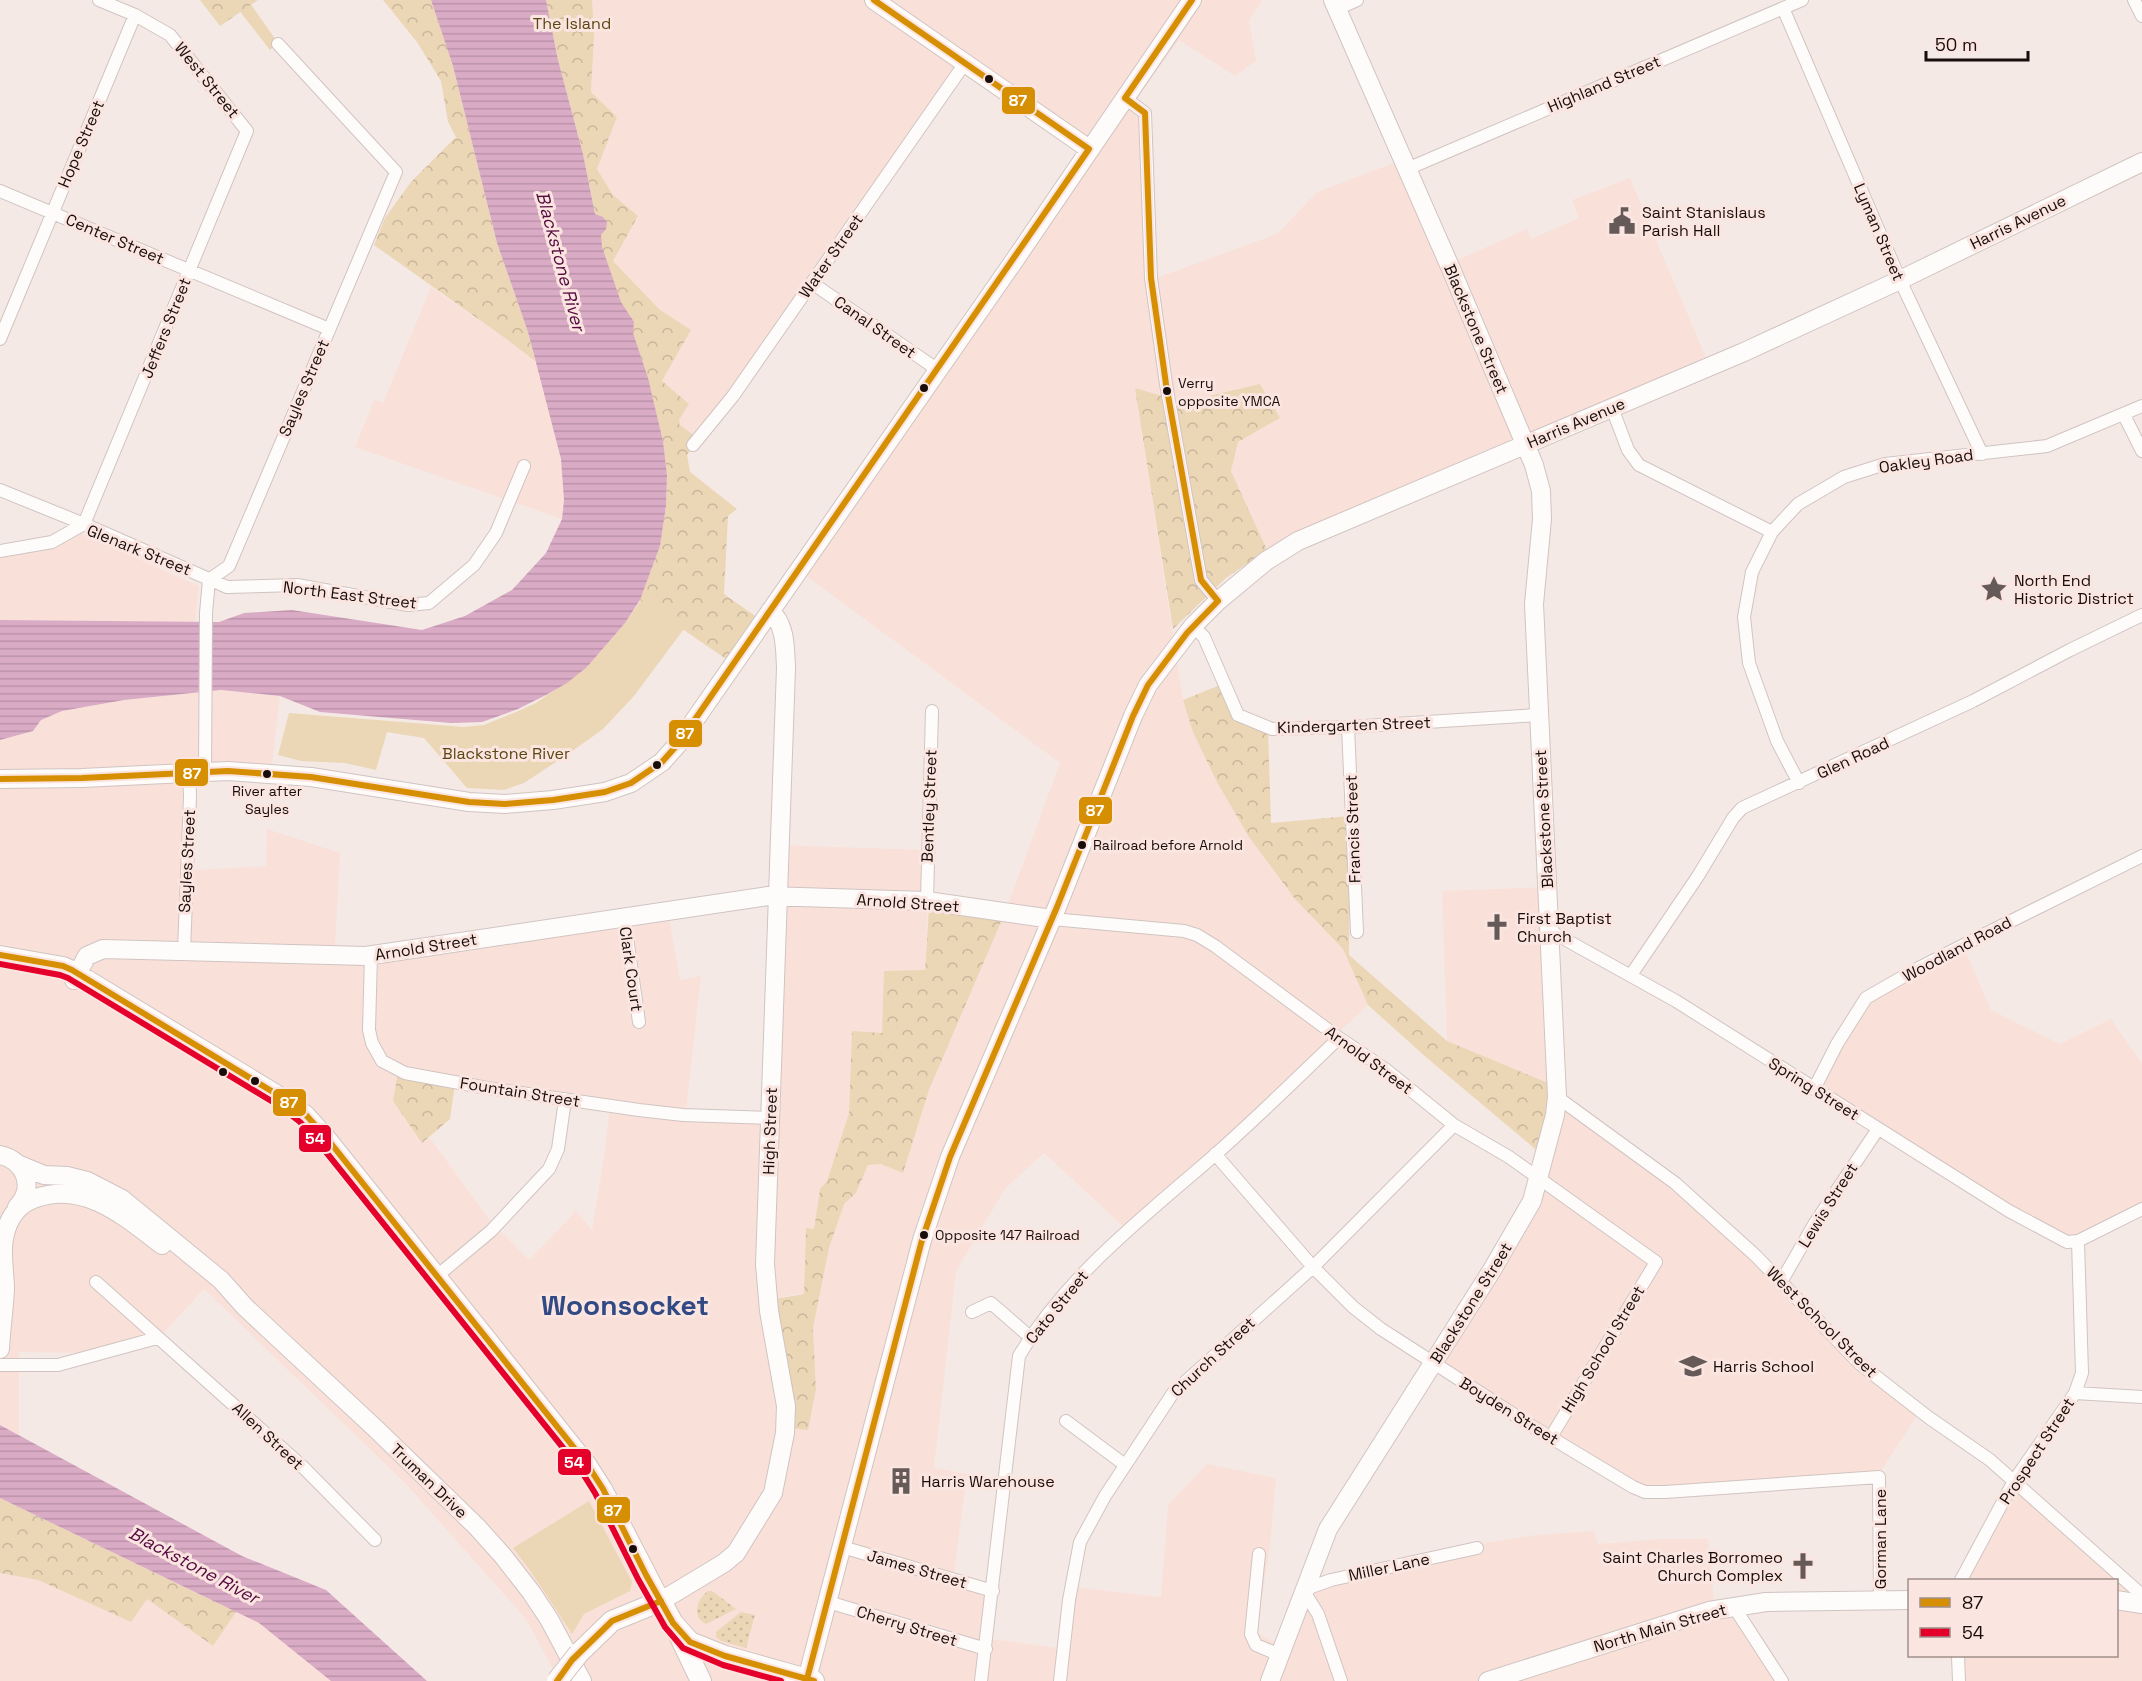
<svg xmlns="http://www.w3.org/2000/svg" width="2142" height="1681" viewBox="0 0 2142 1681" font-family="'Space Grotesk',sans-serif">
	<style>
		.built { fill: #f9e1da; fill-rule: evenodd }
		.green { fill: #ebd6b6 }
		.forest { fill: url(#forest-crowns) }
		.garden { fill: url(#garden-dots) }
		.water { fill: url(#water-rules) }
		.lines { fill: none; stroke-linecap: round; stroke-linejoin: round }
		.street-casing { stroke: #d0c4c1; stroke-width: 14 }
		.secondary-casing { stroke: #d0c4c1; stroke-width: 20 }
		.primary-casing { stroke: #d0c4c1; stroke-width: 22 }
		.street { stroke: #fefcfb; stroke-width: 12 }
		.secondary { stroke: #fefcfb; stroke-width: 18 }
		.primary { stroke: #fefcfb; stroke-width: 20 }
		.primary-bridge-casing { stroke: #d0c4c1; stroke-width: 22; stroke-linecap: butt }
		.primary-bridge { stroke: #fefcfb; stroke-width: 20 }
		.bus-1-casing { stroke: #fbe5e0; stroke-width: 10 }
		.bus-2-casing { stroke: #fbe5e0; stroke-width: 10 }
		.bus-1 { stroke: #d68f02; stroke-width: 6 }
		.bus-2 { stroke: #e4002b; stroke-width: 6 }
		.bus-dot { fill: #180d0a; stroke: #fbe5e0; stroke-width: 2 }
		.labels { text-anchor: middle; dominant-baseline: central; stroke-width: 6; stroke-linejoin: round; paint-order: stroke }
		.bus-label { font-size: 14px; fill: #180d0a; stroke: #fbe5e0; text-anchor: start }
		.park-label { font-size: 16px; fill: #5b4512; stroke: #fbe5e0 }
		.street-label { font-size: 16px; fill: #180d0a; stroke: #fbe5e0 }
		.poi-label { font-size: 16px; fill: #180d0a; stroke: #fbe5e0; text-anchor: start }
		.water-label { font-size: 18px; font-style: italic; fill: #540940; stroke: #fbe5e0 }
		.town-label { font-size: 28px; font-weight: bold; fill: #314a83; stroke: #fbe5e0 }
		.line-badge { stroke: #fbe5e0; stroke-width: 2 }
		.badge-label { font-size: 16px; text-anchor: middle; font-weight: bold; fill: #fff }
	</style>
	<defs>
		<pattern id="forest-crowns" width="20" height="18" patternUnits="userSpaceOnUse" patternTransform="scale(1.5)"><rect width="20" height="18" fill="#ebd6b6"/><path d="M2 6a3 3 0 1 1 6 0M12 15a3 3 0 1 1 6 0" fill="none" stroke="#c9b69b"/></pattern>
		<pattern id="garden-dots" width="8" height="8" patternUnits="userSpaceOnUse" patternTransform="scale(1.5)"><rect width="8" height="8" fill="#ebd6b6"/><path d="M2 2h.1M6 6h.1" fill="none" stroke="#c9b69b" stroke-width="1.8" stroke-linecap="round"/></pattern>
		<pattern id="water-rules" width="6" height="5" patternUnits="userSpaceOnUse" patternTransform="scale(1.5)"><rect width="6" height="5" fill="#daabc5"/><path d="M0 2.5h6" fill="none" stroke="#ba92a8"/></pattern>
	</defs>
	<rect width="100%" height="100%" fill="#f5e9e6"/>
	<path class="built" d="M588 0H1262L1249 21 1256 61 1235 76 1179 40 1138 97 1148 281 1277 234 1317 192 1399 161 1446 265 1527 229 1531 239 1579 218 1572 200 1630 178 1709 365 1267 550 1231 471 1238 442 1280 418 1260 385 1183 402 1135 388 1183 700 1217 781 1249 837 1295 899 1343 949 1368 1005 1219 1145 1125 1228 1044 1153 1005 1189 956 1271 934 1468 967 1474 953 1582 989 1594 984 1638 1067 1649 1075 1587 1161 1597 1168 1505 1207 1464 1276 1478 1269 1555 1256 1633 1281 1645 1311 1573 1330 1576 1478 1544 1536 1535 1594 1531 1598 1544 1660 1539H1708L1715 1612 1739 1608 1784 1681H559L526 1619 405 1483 204 1289 156 1341 84 1353 19 1352V1435L0 1425V740L33 731 41 720 62 711 124 700 221 690 280 696 272 767 195 774 193 870 266 866 267 829 340 853 335 948 378 949 667 906 680 980 701 976 686 1112 762 1115 775 845 930 850 925 970 883 1033 852 1032 849 1113 827 1181 820 1189 814 1229H806L804 1294H796L775 1299 816 1389 813 1328 829 1248 838 1216 844 1204 856 1193 868 1165 881 1164 903 1172 929 1090 1004 915 1060 763 794 567 1094 156 966 69 699 439 677 423 662 381 691 330 659 309 612 261 638 217 613 195 597 168 617 117 591 92 594 36ZM455 1084 610 1105 604 1157 592 1230 576 1211 529 1260 492 1223 430 1138 422 1143ZM589 1501 630 1591 584 1614 572 1633 529 1569 513 1548Z
		M431 287 505 338 535 361 561 459 564 500 562 519 355 447 374 400 383 403Z
		M82 534 199 586 195 622 0 620V549Z
		M1546 887 1553 1085 1677 1183 1862 1363 1922 1408 1876 1479 1647 1490 1433 1361 1535 1181 1553 1085 1447 1041 1442 891Z
		M1966 952 1991 1010 2060 1044 2111 1019 2142 1064V1207L2080 1235 2066 1237 1817 1088 1869 1002Z
		M2019 1480 2142 1592V1681H1958V1656H2116V1580H1963Z
		M0 1573 38 1580 131 1622 147 1599 213 1646 236 1612 259 1623 331 1681H0Z"/>
	<path class="green" d="M231 0 250 3 278 43 270 50Z
		M547 0H592L594 36 584 54 593 175 625 219 613 261 662 381 677 408 710 594 634 696 603 729 571 752 524 783 504 790 467 788 424 738 387 732 376 770 345 763 301 761 278 755 289 713 464 727 484 725 516 712 536 703 587 667 625 623 651 586 671 494 668 441 621 302Z
		M589 1501 632 1582 630 1591 584 1614 572 1634 529 1569 513 1548Z"/>
	<path class="forest" d="M200 0H258L220 26Z
		M383 0H431L453 66 497 243 528 332 535 361 505 338 374 245 385 218 411 182 456 137 448 122 441 81 417 42Z
		M546 0H588L594 36 591 92 617 117 597 169 613 195 638 216 613 261 659 309 691 330 662 381 689 404 677 423 699 439 687 455 690 472 737 509 728 516 724 594 758 618 729 661 640 600 660 546 666 506 667 475 663 441 648 378 633 333 634 322 621 302 601 247V235L607 226 600 216 595 214 583 154 558 60Z
		M1260 384 1280 418 1238 442 1231 471 1267 550 1226 578 1173 629 1135 388 1183 402Z
		M1220 685 1238 719 1268 728 1271 823 1350 816 1349 955 1447 1041 1553 1085 1540 1153 1427 1058 1368 1005 1343 949 1295 899 1249 837 1217 782 1193 732 1183 700Z
		M929 907 1004 915 929 1090 903 1173 881 1164 868 1165 856 1193 844 1204 829 1248 813 1328 816 1389 808 1430 780 1427 775 1299 804 1294 806 1228 814 1229 820 1189 827 1181 849 1113 852 1031 882 1033 884 971 925 970Z
		M398 1072 455 1084 450 1119 422 1143 393 1101Z
		M0 1498 236 1612 213 1646 147 1599 131 1622 38 1580 0 1573Z"/>
	<path class="garden" d="M708 1591H712L736 1609 706 1624C691 1617 697 1599 708 1591Z
		M741 1612 755 1615 746 1648 721 1641 716 1637V1632Z"/>
	<path class="water" d="M431 0H546L558 60 583 154 595 214 603 217 607 222 606 229 601 235 602 247 621 302 634 322 633 333 648 378 663 441 667 475 666 506 660 546 640 600 625 623 587 667 567 683 546 695 518 709 482 722 451 723 320 712 280 696 221 690 124 700 62 711 41 720 33 731 0 740V620L219 622 244 613 292 610 422 630 465 616 512 590 546 553 562 519 564 500 561 459 528 332 497 243 453 66Z
		M0 1425 242 1556 326 1590 427 1681H331L259 1623 0 1498Z"/>
	<g class="lines">
		<defs>
			<path id="street" d="M2134 0 2142 16
				M1783 8 1900 280 1982 454
				M1337 9 1357 0
				M1125 98 1145 113 1151 278 1166 384 1201 580 1218 601
				M1407 169 1802 0
				M0 191 329 329
				M812 283 938 370
				M0 339 135 15
				M1612 408 1628 450 1639 465 1772 532
				M2124 415 2142 451
				M693 445 733 396 965 63
				M0 490 84 524 247 131 170 35 135 15 99 0
				M0 551 52 542 84 524 227 587 297 585 408 605 429 603 474 565 496 533 524 466
				M1193 626 1204 637 1238 715 1272 729 1348 727 1538 715
				M1348 727 1357 932
				M205 771 206 613 209 580 229 566 396 172 278 44
				M1799 783 1777 741 1749 663 1744 617 1752 572 1772 532 1798 504 1844 477 1885 464 2047 446 2142 406
				M927 901 932 711
				M624 916 639 1022
				M1052 919 1184 931 1197 935 1215 946 1339 1038 1385 1069 1454 1125 1509 1157 1656 1262 1551 1437
				M1550 931 1676 1001 2009 1211 2067 1242 2078 1241
				M184 951 190 796 189 772
				M371 955 369 1030 372 1043 382 1061 405 1073 487 1088 639 1110 683 1115 770 1118
				M1631 975 1698 876 1733 818 1742 808 1973 701 2070 650 2142 615
				M1814 1089 1837 1044 1866 998 1913 971 1983 935 2142 856
				M1557 1097 1675 1183 1756 1256 1860 1364 1928 1417 1990 1460 2142 1595
				M1215 1154 1313 1267 1353 1307 1381 1329 1530 1425 1633 1487 1645 1492H1665L1879 1477 1880 1601
				M437 1276 491 1231 549 1169 558 1149 565 1100
				M96 1282 303 1467 375 1540
				M1781 1282 1815 1223 1878 1129
				M972 1312 991 1303 1030 1337
				M0 1365H58L157 1338
				M2075 1393 2142 1397
				M1066 1421 1125 1465
				M842 1547 993 1591
				M1259 1554 1251 1634 1256 1645 1280 1655
				M1961 1580 2014 1481 2075 1393 2082 1373 2078 1241 2142 1209
				M828 1602 986 1649
				M1734 1607 1782 1681
				M1958 1656 1959 1681
				M981 1681 1019 1356C1066 1277 1141 1219 1209 1160 1254 1121 1296 1079 1339 1038
				M1060 1681 1069 1600 1080 1542 1105 1496 1173 1393 1313 1267 1454 1125
				M1341 1681 1318 1614 1303 1590 1331 1580 1477 1548"/>
			<path id="secondary" d="M874 0 1089 149
				M0 779 82 778 228 771 311 777 469 802 505 804 553 800 605 792 631 783 662 762 678 744 1014 261 1192 0
				M0 955 63 966 72 970 283 1098 306 1115 325 1136 587 1464 603 1489 661 1601 724 1563 736 1553 773 1493 785 1433 786 1406 769 1311 765 1264 786 668C785 649 786 624 770 611
				M74 980 87 956 103 949 366 956 768 896 927 901 1052 919
				M0 1155C25 1160 36 1188 17 1207
				M20 1165 44 1175 67 1176 87 1181 122 1199 221 1280 245 1307 376 1429 477 1527 503 1556 531 1592 549 1619 582 1681
				M0 1349C1 1329 4 1309 5 1289 5 1271 0 1252 5 1234 9 1217 18 1204 36 1198 85 1181 125 1217 162 1245
				M2116 1600 2142 1604
				M807 1679 922 1240 950 1157 1057 907 1133 716 1148 685 1193 626 1218 601 1266 561 1298 541 1744 352 1900 280 2142 162
				M1270 1681 1328 1529 1492 1270 1532 1201 1555 1115 1557 1097 1534 604 1542 519 1541 491 1534 465 1451 269 1333 0
				M1488 1681 1709 1611 1766 1602 1910 1600"/>
			<path id="primary" d="M678 1633 701 1681
				M579 1653 612 1621 661 1601 673 1623 690 1642 725 1656 814 1681"/>
		</defs>
		<use href="#street" class="street-casing"/>
		<use href="#secondary" class="secondary-casing"/>
		<use href="#primary" class="primary-casing"/>
		<use href="#street" class="street"/>
		<use href="#secondary" class="secondary"/>
		<use href="#primary" class="primary"/>
		<defs>
			<path id="primary-bridge" d="M557 1681 579 1653"/>
		</defs>
		<use href="#primary-bridge" class="primary-bridge-casing"/>
		<use href="#primary-bridge" class="primary-bridge"/>
		<defs>
			<path id="bus-1" d="M874 0 1089 149
				M1125 98 1145 113 1151 278 1166 384 1201 580 1218 601
				M1125 98 1192 0
				M0 779 82 778 228 771 311 777 469 802 505 804 553 800 605 792 631 783 662 762 678 744 1089 149
				M0 955 63 966 72 970 283 1098 306 1115 325 1136 587 1464 603 1489 646 1575 673 1623 690 1642 725 1656 814 1681
				M807 1679 922 1240 950 1157 1057 907 1133 716 1148 685 1187 633 1218 601
				M557 1681 572 1660 612 1621 661 1601"/>
			<path id="bus-2" d="M0 964 60 975 68 978 278 1105 300 1122 318 1142 580 1469 595 1493 638 1579 665 1627 683 1648 723 1665 781 1681"/>
		</defs>
		<use href="#bus-1" class="bus-1-casing"/>
		<use href="#bus-2" class="bus-2-casing"/>
		<use href="#bus-1" class="bus-1"/>
		<use href="#bus-2" class="bus-2"/>
	</g>
	<defs>
		<symbol id="civic-bare" viewBox="-9 -9 18 18"><path d="M-.6-6.5H3V-4.5H.6V-3L4-1V1h2V6H-6V1h2V-1L-.6-3ZM-1.2 2.5V6h2.4V2.5Z" fill="#655a57" stroke="#fbe5e0" stroke-width="2.5" paint-order="stroke"/></symbol>
		<symbol id="sight-bare" viewBox="-9 -9 18 18"><path d="M0-6L1.8-2.2L6-1.7L2.9 1.2L3.7 5.4L0 3.3L-3.7 5.4L-2.9 1.2L-6-1.7L-1.8-2.2Z" fill="#655a57" stroke="#fbe5e0" stroke-width="2.5" paint-order="stroke"/></symbol>
		<symbol id="church-bare" viewBox="-9 -9 18 18"><path d="M-1.2-6h2.4v3.5h3.3v2.4h-3.3V6h-2.4V-.1h-3.3v-2.4h3.3Z" fill="#655a57" stroke="#fbe5e0" stroke-width="2.5" paint-order="stroke"/></symbol>
		<symbol id="school-bare" viewBox="-9 -9 18 18"><path d="M0-5L7-2L0 1L-7-2ZM-4 1L0 2.5L4 1V4Q0 6-4 4Z" fill="#655a57" stroke="#fbe5e0" stroke-width="2.5" paint-order="stroke"/></symbol>
		<symbol id="building-bare" viewBox="-9 -9 18 18"><path d="M-4-6H4V6H1V3H-1V6H-4ZM-2.5-4.3h1.7v1.8h-1.7ZM.8-4.3h1.7v1.8H.8ZM-2.5-1h1.7V.8h-1.7ZM.8-1h1.7V.8H.8Z" fill="#655a57" stroke="#fbe5e0" stroke-width="2.5" paint-order="stroke"/></symbol>
	</defs>
	<g fill-rule="evenodd">
		<use href="#civic-bare" x="1603" y="202" width="38" height="38"/>
		<use href="#sight-bare" x="1975" y="570" width="38" height="38"/>
		<use href="#church-bare" x="1478" y="908" width="38" height="38"/>
		<use href="#school-bare" x="1674" y="1347" width="38" height="38"/>
		<use href="#building-bare" x="882" y="1462" width="38" height="38"/>
		<use href="#church-bare" x="1784" y="1547" width="38" height="38"/>
	</g>
	<g class="bus-dot">
		<circle cx="989" cy="79" r="5"/>
		<circle cx="924" cy="388" r="5"/>
		<circle cx="1167" cy="391" r="5"/>
		<circle cx="657" cy="765" r="5"/>
		<circle cx="267" cy="774" r="5"/>
		<circle cx="1082" cy="845" r="5"/>
		<circle cx="223" cy="1072" r="5"/>
		<circle cx="255" cy="1081" r="5"/>
		<circle cx="924" cy="1235" r="5"/>
		<circle cx="633" cy="1549" r="5"/>
	</g>
	<g class="labels">
		<g class="bus-label">
			<text x="1178" y="383">Verry<tspan x="1178" dy="18">opposite YMCA</tspan></text>
			<text x="267" y="791" text-anchor="middle">River after<tspan x="267" dy="18">Sayles</tspan></text>
			<text x="1093" y="845">Railroad before Arnold</text>
			<text x="935" y="1235">Opposite 147 Railroad</text>
		</g>
		<g class="park-label">
			<text x="572" y="23">The Island</text>
			<text x="506" y="753">Blackstone River</text>
		</g>
		<g class="street-label">
			<text transform="translate(207 80) rotate(51)">West Street</text>
			<text transform="translate(1604 84) rotate(-23)">Highland Street</text>
			<text transform="translate(81 144) rotate(-67)">Hope Street</text>
			<text transform="translate(2018 222) rotate(-26)">Harris Avenue</text>
			<text transform="translate(1879 232) rotate(67)">Lyman Street</text>
			<text transform="translate(115 239) rotate(23)">Center Street</text>
			<text transform="translate(831 256) rotate(-55)">Water Street</text>
			<text transform="translate(875 327) rotate(35)">Canal Street</text>
			<text transform="translate(166 328) rotate(-68)">Jeffers Street</text>
			<text transform="translate(1476 329) rotate(67)">Blackstone Street</text>
			<text transform="translate(304 388) rotate(-67)">Sayles Street</text>
			<text transform="translate(1576 423) rotate(-23)">Harris Avenue</text>
			<text transform="translate(1926 461) rotate(-8)">Oakley Road</text>
			<text transform="translate(139 550) rotate(22)">Glenark Street</text>
			<text transform="translate(350 595) rotate(7)">North East Street</text>
			<text transform="translate(1354 725) rotate(-2)">Kindergarten Street</text>
			<text transform="translate(1853 758) rotate(-25)">Glen Road</text>
			<text transform="translate(929 806) rotate(-88)">Bentley Street</text>
			<text transform="translate(1544 819) rotate(-93)">Blackstone Street</text>
			<text transform="translate(1353 829) rotate(-92)">Francis Street</text>
			<text transform="translate(187 861) rotate(-87)">Sayles Street</text>
			<text transform="translate(908 903) rotate(4)">Arnold Street</text>
			<text transform="translate(426 947) rotate(-9)">Arnold Street</text>
			<text transform="translate(1957 949) rotate(-28)">Woodland Road</text>
			<text transform="translate(631 969) rotate(82)">Clark Court</text>
			<text transform="translate(1369 1060) rotate(36)">Arnold Street</text>
			<text transform="translate(1814 1089) rotate(32)">Spring Street</text>
			<text transform="translate(520 1092) rotate(9)">Fountain Street</text>
			<text transform="translate(770 1131) rotate(-88)">High Street</text>
			<text transform="translate(1828 1205) rotate(-58)">Lewis Street</text>
			<text transform="translate(1471 1303) rotate(-58)">Blackstone Street</text>
			<text transform="translate(1057 1307) rotate(-51)">Cato Street</text>
			<text transform="translate(1822 1322) rotate(45)">West School Street</text>
			<text transform="translate(1603 1349) rotate(-59)">High School Street</text>
			<text transform="translate(1213 1357) rotate(-43)">Church Street</text>
			<text transform="translate(1509 1411) rotate(32)">Boyden Street</text>
			<text transform="translate(268 1436) rotate(43)">Allen Street</text>
			<text transform="translate(2037 1451) rotate(-57)">Prospect Street</text>
			<text transform="translate(429 1481) rotate(44)">Truman Drive</text>
			<text transform="translate(1880 1539) rotate(-90)">Gorman Lane</text>
			<text transform="translate(1389 1567) rotate(-12)">Miller Lane</text>
			<text transform="translate(917 1569) rotate(16)">James Street</text>
			<text transform="translate(907 1626) rotate(17)">Cherry Street</text>
			<text transform="translate(1660 1628) rotate(-16)">North Main Street</text>
		</g>
		<g class="poi-label">
			<text x="1642" y="212">Saint Stanislaus<tspan x="1642" dy="18">Parish Hall</tspan></text>
			<text x="2014" y="580">North End<tspan x="2014" dy="18">Historic District</tspan></text>
			<text x="1517" y="918">First Baptist<tspan x="1517" dy="18">Church</tspan></text>
			<text x="1713" y="1366">Harris School</text>
			<text x="921" y="1481">Harris Warehouse</text>
			<text x="1783" y="1557" text-anchor="end">Saint Charles Borromeo<tspan x="1783" dy="18">Church Complex</tspan></text>
		</g>
		<g class="water-label">
			<text transform="translate(561 261) rotate(75)">Blackstone River</text>
			<text transform="translate(194 1565) rotate(28)">Blackstone River</text>
		</g>
		<g class="town-label">
			<text x="625" y="1305">Woonsocket</text>
		</g>
	</g>
	<g class="line-badge">
		<rect x="1001" y="86" width="35" height="29" rx="6" fill="#d68f02"/>
		<rect x="668" y="719" width="35" height="29" rx="6" fill="#d68f02"/>
		<rect x="174" y="758" width="35" height="29" rx="6" fill="#d68f02"/>
		<rect x="1078" y="796" width="35" height="29" rx="6" fill="#d68f02"/>
		<rect x="272" y="1088" width="35" height="29" rx="6" fill="#d68f02"/>
		<rect x="298" y="1124" width="34" height="29" rx="6" fill="#e4002b"/>
		<rect x="557" y="1448" width="35" height="28" rx="6" fill="#e4002b"/>
		<rect x="596" y="1496" width="35" height="28" rx="6" fill="#d68f02"/>
	</g>
	<g class="badge-label">
		<text x="1018" y="106">87</text>
		<text x="685" y="739">87</text>
		<text x="192" y="779">87</text>
		<text x="1095" y="816">87</text>
		<text x="289" y="1108">87</text>
		<text x="315" y="1144">54</text>
		<text x="574" y="1468">54</text>
		<text x="613" y="1516">87</text>
	</g>
	<rect x="1908" y="1579" width="210" height="78" fill="#fbe5e0" stroke="#a08f8a" stroke-width="1.5"/>
	<rect x="1920" y="1598" width="30" height="9" fill="#d68f02" stroke="#a08f8a" stroke-width="1.5"/>
	<text x="1962" y="1609" font-size="18" fill="#180d0a">87</text>
	<rect x="1920" y="1628" width="30" height="9" fill="#e4002b" stroke="#a08f8a" stroke-width="1.5"/>
	<text x="1962" y="1639" font-size="18" fill="#180d0a">54</text>
	<path d="M1926 51v9h102v-9" fill="none" stroke="#180d0a" stroke-width="3"/>
	<text x="1935" y="51" font-size="18" fill="#180d0a" stroke="#fbe5e0" stroke-width="4.5" paint-order="stroke">50 m</text>
</svg>
